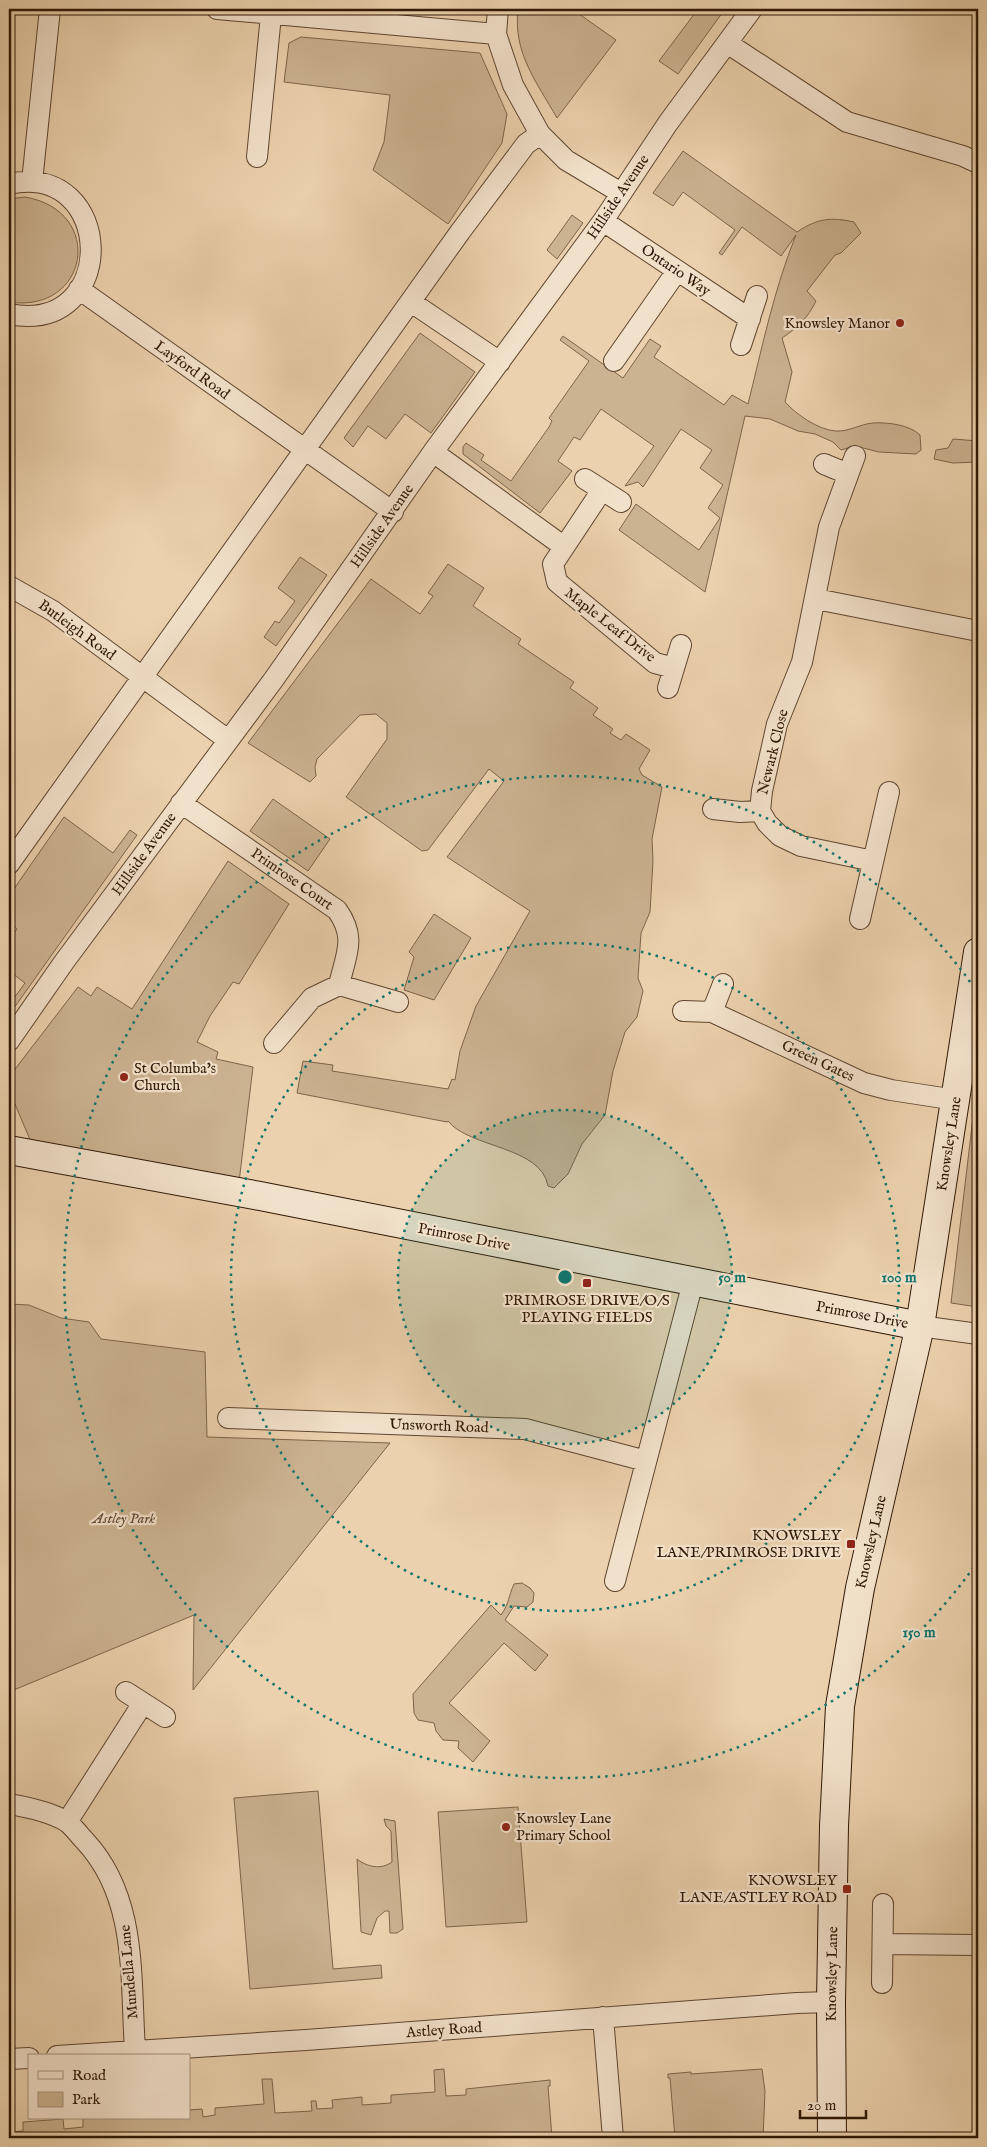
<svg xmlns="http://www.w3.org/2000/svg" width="987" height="2147" viewBox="0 0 987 2147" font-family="'IM FELL English',serif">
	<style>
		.green { fill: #cbb290; stroke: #7d654a }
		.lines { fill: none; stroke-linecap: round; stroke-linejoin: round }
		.street-casing { stroke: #5e462f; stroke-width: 22 }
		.secondary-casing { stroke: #2f1805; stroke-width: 30 }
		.street { stroke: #f2e1ca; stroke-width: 20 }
		.secondary { stroke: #f2e1ca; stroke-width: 28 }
		.ring { fill: none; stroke: #0f766e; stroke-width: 2.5; stroke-dasharray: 2.5 5 }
		.poi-dot { fill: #8f2418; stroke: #f2e1ca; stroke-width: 2 }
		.labels { text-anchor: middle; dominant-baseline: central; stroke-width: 4.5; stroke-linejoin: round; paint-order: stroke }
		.street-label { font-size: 15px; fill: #2f1805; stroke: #f2e1ca }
		.poi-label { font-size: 15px; fill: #2f1805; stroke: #f2e1ca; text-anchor: end }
		.park-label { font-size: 15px; font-style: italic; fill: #5e462f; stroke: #f2e1ca }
		.centre { fill: #0f766e; stroke: #f2e1ca; stroke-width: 2.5 }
		.ring-label { font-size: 15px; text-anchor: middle; font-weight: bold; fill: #0f766e; stroke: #f2e1ca; stroke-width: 4.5; stroke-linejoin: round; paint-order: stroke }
	</style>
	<rect width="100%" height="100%" fill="#ebd1ad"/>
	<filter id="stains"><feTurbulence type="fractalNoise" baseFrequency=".004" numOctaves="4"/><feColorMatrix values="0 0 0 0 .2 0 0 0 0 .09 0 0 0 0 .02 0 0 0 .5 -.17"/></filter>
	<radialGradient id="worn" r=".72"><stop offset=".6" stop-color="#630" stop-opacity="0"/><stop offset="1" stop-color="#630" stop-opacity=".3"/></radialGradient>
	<path class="green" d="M518 9H572L616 40 557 118C536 81 513 53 518 9Z
		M698 9H725L678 74 659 61Z
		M301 37 480 53 507 114 502 143 448 224 373 170 384 142 390 95 284 82 289 43Z
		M683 151 797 232C818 218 831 217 854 222L861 233 841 253 835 255 807 291 816 301C808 318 797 328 782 338L792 372 785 402C797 415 817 429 835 431 849 432 860 424 873 423 888 422 910 425 920 435L921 450 916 454 879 452 855 446 841 450 833 442 815 434 798 431 770 419 745 416 705 592 619 530 636 504 699 550 720 518 708 508 723 485 700 468 712 450 681 429 643 487 638 482 625 486 654 446 601 409 580 440 574 437 558 461 572 471 540 513 463 454V447L466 443 484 455 481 460 511 481 549 427 552 421 549 418 589 361 560 340 563 336 623 378 650 339 661 346 654 357 724 405 732 395 748 404C762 348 774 289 796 235L781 256 742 227 722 255 719 253 735 230 683 192 673 206 653 193Z
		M25 197C106 211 89 314 9 302V199Z
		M572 215 583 223 557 259 547 250Z
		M420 333 475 372 431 433 405 414 386 439 368 426 353 447 344 438Z
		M953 439 978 441V462L953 463 934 459 936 450 948 448Z
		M300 557 327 575 276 646 264 637 275 621 279 623 295 601 278 588Z
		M448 564 484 588 473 606 521 639 518 644 574 682 570 688 598 708 593 715 613 729 610 733 621 740 626 734 650 750 639 769 642 775 662 787 652 839 653 861 650 912 641 933 638 978 643 991 637 1017 625 1032 613 1071 605 1115 582 1144 568 1174 554 1188 548 1186C541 1146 469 1148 448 1121L447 1122 297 1093 303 1061 333 1065 332 1071 448 1089 452 1079 455 1080 460 1051 476 1006 530 911 447 857 504 781 489 769 428 850 422 851 346 797 387 739V723L376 714 360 715 317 759 315 767 316 776 310 782 248 743 371 579 420 614 433 596 428 593Z
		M273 799 330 839 308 871 250 831Z
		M64 817 113 853 130 830 137 835 9 1015V1005L25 983 9 971V940L17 929 9 923V896Z
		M228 861 289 904 239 984 233 982 210 1016 197 1042 218 1052 216 1059 253 1067 239 1182 31 1142 9 1090V1077L78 987 91 996 97 987 132 1009Z
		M434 914 471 938 434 1000 404 990 414 957 409 952Z
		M978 1075V1307L951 1303Z
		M9 1304 29 1305 61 1318 89 1322 101 1339 205 1352 207 1437 390 1443 193 1690 194 1615 9 1692Z
		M522 1583 530 1588 534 1593 533 1602 527 1607 514 1606 505 1620 548 1655 535 1671 504 1643 449 1703 490 1741 473 1762 458 1748 459 1741 443 1740 436 1731 434 1723 418 1720 414 1713 413 1694 491 1605 501 1615C510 1602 508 1597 514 1584Z
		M318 1791 333 1969 381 1965 382 1978 250 1989 234 1798Z
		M518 1807 527 1922 446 1927 438 1812Z
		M384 1819 395 1821 403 1929 397 1933H390L389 1911H385L377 1918 371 1935 361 1932 357 1859C367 1867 381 1870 392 1862L391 1831 386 1826Z
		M444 2069 446 2096 466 2095V2089L550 2080V2086H548L552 2138H9V2132L23 2131V2122L63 2119 64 2129 83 2127V2118H189V2110L202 2109 203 2117 215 2115V2108L264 2104 262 2079H272L275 2113 312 2111 311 2101H316L317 2109 333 2108 332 2100 362 2097V2105L391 2103V2095L435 2092 434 2070Z
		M762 2069 765 2091 763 2138H675L670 2078H668V2074L691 2072V2074Z"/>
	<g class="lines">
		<defs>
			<path id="street" d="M217 9 496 34
				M498 9 496 34 513 85 540 134 566 160 621 193
				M727 43 847 122 963 156 978 163
				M257 157 271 15
				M32 182 50 9
				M9 184C116 161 120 336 9 314
				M603 221 750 319
				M79 289 393 512
				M411 302 500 362
				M741 345 757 296
				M614 361 677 271
				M433 452 563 546
				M855 456 829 527 802 662 777 724 762 791 760 811 767 823 780 836 801 846 873 861
				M824 464 848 474
				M585 479 621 502
				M602 490 553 564 557 582 655 663 674 668
				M9 586 53 611 228 740
				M816 599 978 631
				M668 688 681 645
				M181 803 337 910C357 938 346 954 339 985
				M713 809 740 812 760 811
				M9 864 460 232 526 144 540 134
				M860 919 889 792
				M683 1011 712 1012 864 1083 891 1090 956 1100
				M712 1012 723 984
				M9 1041 64 962 274 679 433 452 603 221 668 123 752 9
				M274 1043 312 998 339 985 398 1002
				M920 1326 978 1334
				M228 1418 525 1429 646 1461
				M615 1581 693 1282
				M126 1692 165 1717
				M9 1804C27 1807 51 1812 67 1822 73 1826 79 1835 85 1841 138 1898 130 1978 135 2050
				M67 1822 143 1703
				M883 1944 978 1945
				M882 1983 883 1904
				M603 2017 613 2138
				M57 2056 306 2040 797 2003 831 2002
				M9 2059 29 2058"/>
			<path id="secondary" d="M9 1150 260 1196 920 1326
				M832 2138 831 2002 834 1826 840 1706 860 1588 920 1326 978 952"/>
		</defs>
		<use href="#street" class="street-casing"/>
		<use href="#secondary" class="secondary-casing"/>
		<use href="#street" class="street"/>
		<use href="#secondary" class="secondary"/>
	</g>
	<circle cx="565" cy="1277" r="167" fill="#0f766e" fill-opacity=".12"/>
	<g class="ring">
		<circle cx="565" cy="1277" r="167"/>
		<circle cx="565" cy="1277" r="334"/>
		<path d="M978 1561A501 501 0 1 1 978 993"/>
	</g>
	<g class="poi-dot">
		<circle cx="900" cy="323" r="5"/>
		<circle cx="124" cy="1077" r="5"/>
		<rect x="582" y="1278" width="10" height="10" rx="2.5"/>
		<rect x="846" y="1539" width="10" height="10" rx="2.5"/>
		<circle cx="506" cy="1827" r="5"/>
		<rect x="842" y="1884" width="10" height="10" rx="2.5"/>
	</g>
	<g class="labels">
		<g class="street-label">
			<text transform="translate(618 197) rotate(-56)">Hillside Avenue</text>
			<text transform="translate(676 270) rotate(34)">Ontario Way</text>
			<text transform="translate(192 370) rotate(36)">Layford Road</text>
			<text transform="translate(382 526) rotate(-55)">Hillside Avenue</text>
			<text transform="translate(610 625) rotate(38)">Maple Leaf Drive</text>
			<text transform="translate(77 630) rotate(36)">Butleigh Road</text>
			<text transform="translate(773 752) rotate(-76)">Newark Close</text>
			<text transform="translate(144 854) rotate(-54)">Hillside Avenue</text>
			<text transform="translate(292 879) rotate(35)">Primrose Court</text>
			<text transform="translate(818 1061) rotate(25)">Green Gates</text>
			<text transform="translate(949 1144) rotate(-81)">Knowsley Lane</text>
			<text transform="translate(464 1237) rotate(11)">Primrose Drive</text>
			<text transform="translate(862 1315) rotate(11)">Primrose Drive</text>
			<text transform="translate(439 1426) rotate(2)">Unsworth Road</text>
			<text transform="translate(871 1542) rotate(-77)">Knowsley Lane</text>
			<text transform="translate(129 1972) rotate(-95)">Mundella Lane</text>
			<text transform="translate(832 1974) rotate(-89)">Knowsley Lane</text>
			<text transform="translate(444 2030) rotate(-4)">Astley Road</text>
		</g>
		<g class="poi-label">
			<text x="890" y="323">Knowsley Manor</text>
			<text x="134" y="1068" text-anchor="start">St Columba's<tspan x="134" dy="17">Church</tspan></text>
			<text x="587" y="1300" text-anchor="middle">PRIMROSE DRIVE/O/S<tspan x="587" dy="17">PLAYING FIELDS</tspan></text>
			<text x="841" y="1535">KNOWSLEY<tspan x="841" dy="17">LANE/PRIMROSE DRIVE</tspan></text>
			<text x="516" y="1818" text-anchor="start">Knowsley Lane<tspan x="516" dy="17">Primary School</tspan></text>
			<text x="837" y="1880">KNOWSLEY<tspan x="837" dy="17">LANE/ASTLEY ROAD</tspan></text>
		</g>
		<g class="park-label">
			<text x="124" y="1518">Astley Park</text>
		</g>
	</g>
	<circle cx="565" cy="1277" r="8" class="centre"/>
	<g class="ring-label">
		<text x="732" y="1282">50 m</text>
		<text x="899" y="1282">100 m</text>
		<text x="919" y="1637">150 m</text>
	</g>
	<rect width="987" height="2147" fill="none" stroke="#ebd1ad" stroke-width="30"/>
	<rect x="10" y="10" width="967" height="2127" fill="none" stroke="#2f1805" stroke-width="2.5"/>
	<rect x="15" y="15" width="957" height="2117" fill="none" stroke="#2f1805"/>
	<rect x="28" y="2054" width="162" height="65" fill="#f2e1ca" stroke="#a4917b"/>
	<rect x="38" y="2071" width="25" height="8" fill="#f2e1ca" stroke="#a4917b"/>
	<text x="72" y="2080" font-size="15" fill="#2f1805">Road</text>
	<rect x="38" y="2092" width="25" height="15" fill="#cbb290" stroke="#a4917b"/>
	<text x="72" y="2104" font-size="15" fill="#2f1805">Park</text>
	<path d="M800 2110v8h66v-8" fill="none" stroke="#2f1805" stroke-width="2.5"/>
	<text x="807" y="2110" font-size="15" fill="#2f1805" stroke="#f2e1ca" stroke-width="4" paint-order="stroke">20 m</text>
	<rect width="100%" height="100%" filter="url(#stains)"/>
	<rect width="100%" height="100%" fill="url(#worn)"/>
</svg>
